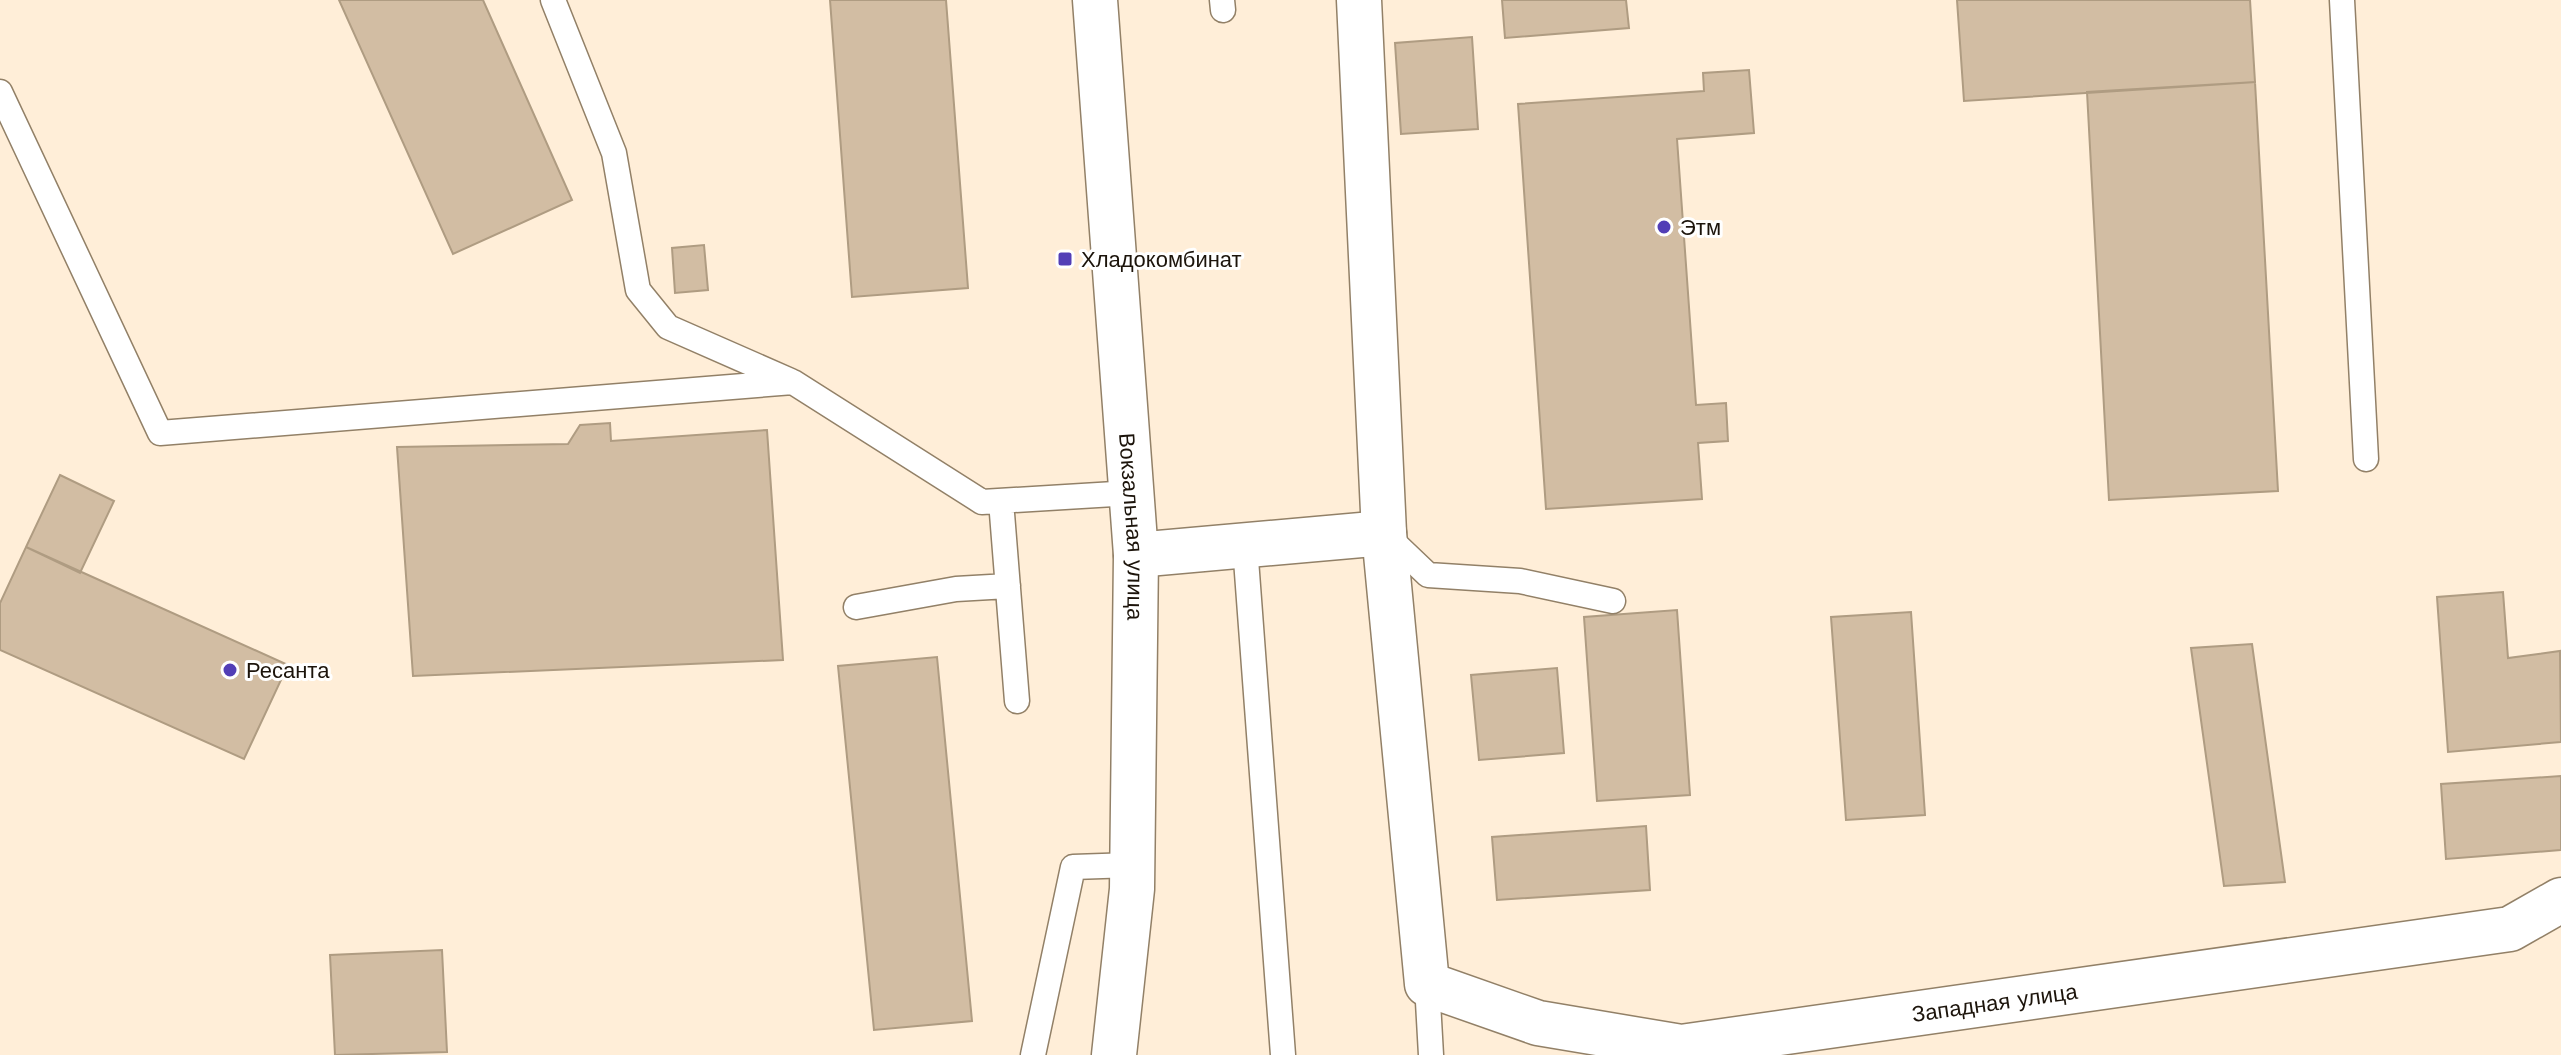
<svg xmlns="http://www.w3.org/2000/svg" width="2561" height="1055" viewBox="0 0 2561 1055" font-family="'Work Sans',sans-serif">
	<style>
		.building { fill: #d2bda3; stroke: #af9c82; stroke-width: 2 }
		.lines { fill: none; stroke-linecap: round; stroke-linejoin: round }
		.lane-casing { stroke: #928067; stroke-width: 27 }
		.street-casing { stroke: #928067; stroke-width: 47 }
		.secondary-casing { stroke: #928067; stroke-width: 47 }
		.lane { stroke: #fff; stroke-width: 24 }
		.street { stroke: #fff; stroke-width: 44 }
		.secondary { stroke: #fff; stroke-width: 44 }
		.poi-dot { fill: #523eb6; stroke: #fff; stroke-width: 3 }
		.labels { text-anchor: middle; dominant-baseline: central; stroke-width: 6; stroke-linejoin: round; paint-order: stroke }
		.poi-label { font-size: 22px; fill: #1c140b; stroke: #fff; text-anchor: start }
		.street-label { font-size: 22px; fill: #1c140b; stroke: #fff }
	</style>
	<rect width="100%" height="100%" fill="#ffeed8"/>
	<path class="building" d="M339 0H483L572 200 453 254Z
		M830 0H946L968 288 852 297Z
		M1502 0H1626L1629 28 1505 38Z
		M1957 0H2250L2255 82 1964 101Z
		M1472 37 1478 129 1401 134 1395 43Z
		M1749 70 1754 133 1677 139 1696 405 1726 403 1728 441 1698 443 1702 499 1546 509 1518 104 1704 91 1703 73Z
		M2255 82 2278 491 2109 500 2087 92Z
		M704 245 708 290 675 293 672 248Z
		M610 423 611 441 767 430 783 660 413 676 397 447 568 444 580 425Z
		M60 475 114 501 80 573 26 547Z
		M26 547 288 665 244 759 0 650V603Z
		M2503 592 2508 658 2560 651 2561 742 2448 752 2437 597Z
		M1677 610 1690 795 1597 801 1584 617Z
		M1911 612 1925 815 1846 820 1831 617Z
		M2252 644 2285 882 2224 886 2191 648Z
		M937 657 972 1021 874 1030 838 666Z
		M1557 668 1564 753 1479 760 1471 675Z
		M2561 776V850L2446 859 2441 784Z
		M1646 826 1650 890 1497 900 1492 837Z
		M442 950 447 1052 335 1055 330 955Z"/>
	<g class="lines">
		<defs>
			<path id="lane" d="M553 0 614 153 638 290 668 327 791 381
				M1222 0 1223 10
				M2342 0 2366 459
				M0 92 160 433 793 382 982 502 1131 493
				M1001 501 1017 701
				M1386 535 1428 575 1520 581 1613 601
				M1245 546 1283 1055
				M856 607 956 589 1008 586
				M1427 984 1431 1055
				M1033 1055 1073 867 1132 865"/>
			<g id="street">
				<path id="s1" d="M1359 0 1384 533 1427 984 1538 1023 1681 1047 2510 929 2561 900"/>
				<path d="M1136 555 1384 533"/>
			</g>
			<g id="secondary">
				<path id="s2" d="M1095 0 1136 555 1132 889 1114 1055"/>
			</g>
		</defs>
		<use href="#lane" class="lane-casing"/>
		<use href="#street" class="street-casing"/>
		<use href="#secondary" class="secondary-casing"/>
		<use href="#lane" class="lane"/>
		<use href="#street" class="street"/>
		<use href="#secondary" class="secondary"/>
	</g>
	<g class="poi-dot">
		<circle cx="1664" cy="227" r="8"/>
		<rect x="1057" y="251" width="16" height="16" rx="4"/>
		<circle cx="230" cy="670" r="8"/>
	</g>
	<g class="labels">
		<g class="poi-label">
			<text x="1680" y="227">Этм</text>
			<text x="1081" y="259">Хладокомбинат</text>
			<text x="246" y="670">Ресанта</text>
		</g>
		<g class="street-label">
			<text stroke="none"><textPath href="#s2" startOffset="528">Вокзальная улица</textPath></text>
			<text stroke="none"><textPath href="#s1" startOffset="1566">Западная улица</textPath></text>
		</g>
	</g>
</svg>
